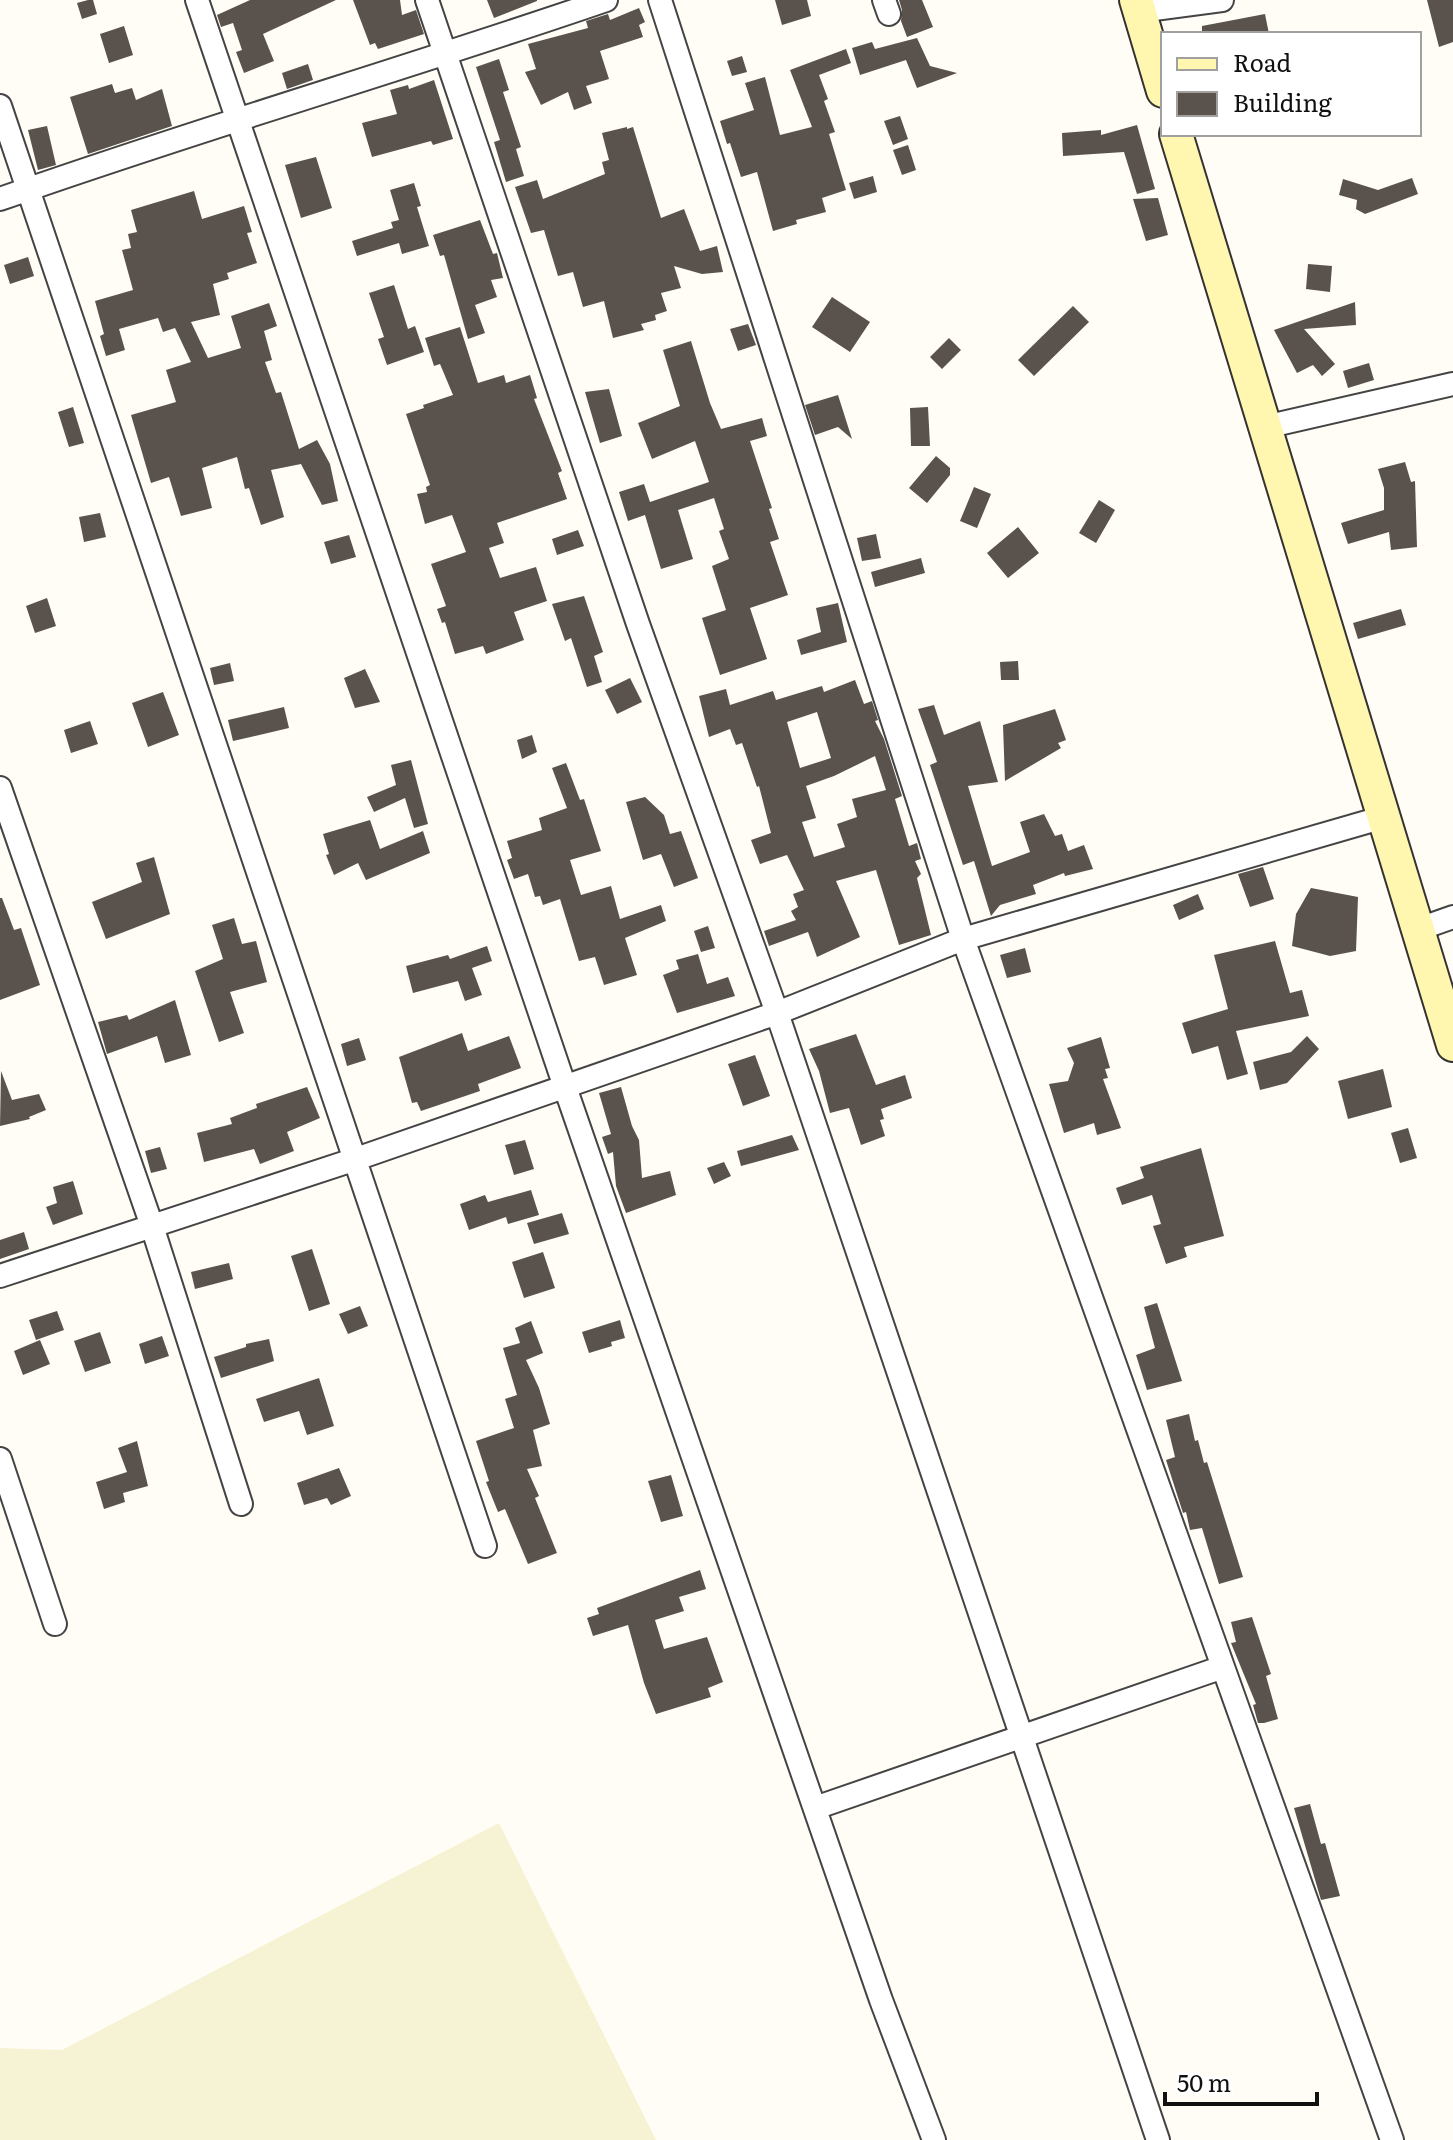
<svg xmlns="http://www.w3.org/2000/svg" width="1453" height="2140" viewBox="0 0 1453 2140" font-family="Literata,serif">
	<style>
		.farmland { fill: #f6f3d4 }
		.building { fill: #5a524d; fill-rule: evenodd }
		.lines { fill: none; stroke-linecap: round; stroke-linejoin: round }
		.street-casing { stroke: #444; stroke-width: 26 }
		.secondary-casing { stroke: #333; stroke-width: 36 }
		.street { stroke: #fff; stroke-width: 22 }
		.secondary { stroke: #fff6b0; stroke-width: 32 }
	</style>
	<rect width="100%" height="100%" fill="#fffdf5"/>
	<path class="farmland" d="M499 1823 656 2140H0V2048L62 2050Z"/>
	<path class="building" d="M88 0H93L97 14 82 19 77 3Z
		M250 0H336L263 34 274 61 244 73 236 52 242 50 233 23 221 27 217 15Z
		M353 0H400L402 15 416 10 424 34 378 49 375 43 370 45Z
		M487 0H537V1L494 18Z
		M775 0H807L811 16 782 25Z
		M899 0H922L933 27 907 37 901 21 902 10Z
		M1427 0H1453V42L1439 47Z
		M639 8 645 22 639 25 643 37 600 51 609 79 586 86 592 103 574 110 568 92 541 105 525 72 536 69 528 44 588 28 586 21 608 14 610 20Z
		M1265 14 1269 34H1202V26Z
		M124 26 133 55 109 63 100 34Z
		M917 38 930 66 957 73 917 88 906 60 860 75 852 48 872 42 875 49Z
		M846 49 851 63 819 75 828 99 824 101 835 132 829 134 846 190 822 198 826 212 796 220 797 224 773 231 757 172 741 177 730 143 727 144 720 121 754 110 745 83 765 77 780 135 812 127 790 70Z
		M742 56 747 72 732 76 727 61Z
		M499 59 509 90 503 92 521 147 516 149 524 176 506 182 494 142 500 140 476 67Z
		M308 64 313 80 287 89 282 73Z
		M434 80 453 139 433 145 431 141 372 157 362 123 397 114 390 90 408 85 409 89Z
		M112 84 115 93 132 88 136 100 162 89 172 126 88 154 70 97Z
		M900 116 908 139 893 145 884 121Z
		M1137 125 1155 189 1137 194 1124 152 1063 156 1062 133 1101 130V135Z
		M47 126 56 165 38 170 28 130Z
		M627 127V129L633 127 661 218 684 209 700 251 717 246 723 272 702 274 674 266 681 288 661 293 667 311 655 315 656 320 641 324 644 330 613 338 604 301 583 307 573 272 558 276 544 230 531 233 515 187 537 180 543 199 605 174 602 162 609 160 602 133Z
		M908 145 916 170 902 175 893 150Z
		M316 157 332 208 301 218 285 165Z
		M873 176 877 192 854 199 849 183Z
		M1412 178 1418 194 1365 214 1356 209 1357 200 1339 195 1343 179 1378 190Z
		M414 183 421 206 417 207 429 246 402 254 399 243 357 256 352 241 393 228 391 222 399 220 390 190Z
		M194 191 202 219 244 206 252 232 247 233 257 263 227 273 229 279 213 284 220 315 191 322 208 358 241 348 231 316 269 303 277 326 264 331 272 360 265 362 276 393 281 392 299 449 317 440 330 464 338 501 322 505 301 464 271 470 284 517 261 525 249 488 245 489 237 457 202 468 212 508 181 516 169 477 151 483 131 415 176 402 166 370 191 362 175 328 163 332 158 318 119 329 125 350 106 356 100 336 104 334 95 301 133 290 122 250 131 248 128 234 137 232 131 210Z
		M1158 198 1168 235 1146 241 1133 199Z
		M480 220 493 254 497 253 503 278 491 280 497 297 475 305 485 333 468 339 444 255 440 256 433 235Z
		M28 257 34 276 10 284 4 265Z
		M1308 264 1332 266 1330 292 1306 289Z
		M394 285 408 329 415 326 424 352 387 365 378 339 384 337 369 293Z
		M832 297 870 322 850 352 812 327Z
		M1355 302 1356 325 1304 329 1335 364 1322 376 1313 365 1297 373 1274 330Z
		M1073 306 1089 322 1034 376 1018 360Z
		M748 324 756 345 738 351 730 329Z
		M460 327 478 383 504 375 506 383 530 375 537 398 534 399 562 471 558 473 567 499 497 523 504 543 489 548 500 578 536 567 547 601 514 612 524 640 486 654 483 646 455 654 445 622 442 623 437 609 446 606 431 564 466 552 452 515 425 524 417 494 427 492 426 487 430 485 406 414 424 408 423 405 453 395 440 364 434 366 425 338Z
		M949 338 961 350 942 369 930 357Z
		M691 341 710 403 721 429 762 418 767 436 750 441 772 508 769 509 779 539 770 542 788 595 750 608 767 659 720 675 702 618 726 610 712 566 729 559 719 531 724 529 714 498 678 510 693 559 661 569 645 515 628 521 619 492 644 484 650 502 709 482 695 441 652 459 638 423 680 406 663 350Z
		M1369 363 1374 380 1348 388 1343 371Z
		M609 389 622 436 600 443 585 392Z
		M838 395 852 439 838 427 815 435 805 405Z
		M73 407 84 443 69 447 58 412Z
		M928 407 930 446H911L910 408Z
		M936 456 950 468V475L927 503 909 488Z
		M1405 462 1411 482 1415 481 1417 547 1391 550 1389 532 1348 544 1341 523 1384 510V488L1378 469Z
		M974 487 991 494 977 528 960 521Z
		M1099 500 1115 510 1096 543 1079 533Z
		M100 513 106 537 84 542 79 517Z
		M1018 527 1039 553 1008 578 987 553Z
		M578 530 584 546 557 555 552 539Z
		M876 534 881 558 862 561 857 538Z
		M349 535 356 557 331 564 324 542Z
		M921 558 925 573 875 587 871 572Z
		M584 596 603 652 594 656 602 682 587 687 571 638 565 641 552 604Z
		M47 598 56 626 35 633 26 606Z
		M838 603 847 642 801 655 797 640 821 632 816 608Z
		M1401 609 1406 625 1358 639 1353 623Z
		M1018 661 1019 680H1001L1000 662Z
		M230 663 234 681 214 685 210 668Z
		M365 669 380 702 355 708 344 678Z
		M630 678 642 702 617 714 605 690Z
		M855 680 864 704 872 701 878 720 875 721 884 739 902 796 895 799 909 846 917 843 921 859 915 861 921 874 917 878 931 935 899 945 876 870 836 881 860 937 817 957 808 932 769 946 764 931 796 920 791 911 798 907 793 894 804 890 787 855 760 864 751 840 771 833 759 786 757 787 742 743 736 745 730 729 709 737 699 696 726 689 730 705 773 691 776 700 822 686 824 692ZM817 712 831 758 800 768 787 722ZM875 756 886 790 852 799 857 817 837 824 845 847 814 857 802 822 816 818 806 786 834 776Z
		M163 692 179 735 148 747 132 703Z
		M934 705 944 735 980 721 998 782 968 786 992 866 1030 852 1020 822 1044 814 1055 836 1062 834 1068 851 1084 845 1093 869 1065 876 1064 873 1033 885 1036 894 1000 905 991 916 974 861 963 865 930 765 937 762 918 709Z
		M284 707 289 728 233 741 228 720Z
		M1055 709 1066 740 1058 743 1061 748 1005 781 1003 725Z
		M90 721 98 744 71 753 64 730Z
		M532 735 537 752 522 759 517 740Z
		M411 760 428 824 414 828 405 798 374 812 367 797 396 785 391 765Z
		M566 763 580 800 584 799 601 851 570 860 581 895 611 886 620 919 661 905 666 921 625 938 637 975 604 985 595 957 579 961 560 899 543 905 540 896 535 897 528 874 514 879 507 860 512 858 507 841 542 830 539 818 567 808 552 768Z
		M645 797 664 815 670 834 681 831 698 878 674 887 661 854 643 860 626 802Z
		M370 820 380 849 423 831 430 853 366 880 358 863 334 875 326 855 329 854 323 834Z
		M154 857 170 914 106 939 92 902 142 882 136 863Z
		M1263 867 1274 899 1250 907 1238 874Z
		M1311 888 1358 897 1356 951 1330 956 1292 946 1296 914Z
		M1198 894 1204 909 1179 920 1173 905Z
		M0 898H2L14 930 21 928 40 985 0 1000Z
		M234 918 242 944 256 941 267 982 230 992 244 1033 219 1042 195 971 223 959 212 925Z
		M708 926 715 948 701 952 694 931Z
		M1275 941 1290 993 1302 990 1309 1016 1236 1031 1248 1074 1227 1080 1218 1046 1192 1054 1182 1023 1228 1009 1214 955Z
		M487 946 492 961 472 968 482 995 465 1001 458 981 413 993 406 966 448 955 450 959Z
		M1025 948 1031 972 1007 978 1000 955Z
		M698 954 707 984 728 977 735 996 677 1013 663 975 679 969 676 960Z
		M175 1000 191 1055 165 1063 157 1036 107 1054 98 1022 127 1015 129 1020Z
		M462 1033 468 1051 509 1036 521 1068 478 1084 480 1091 421 1111 417 1102 412 1103 399 1057Z
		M856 1034 876 1085 905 1075 912 1098 881 1109 884 1119 880 1120 885 1136 861 1145 849 1108 830 1113 819 1071 809 1049Z
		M1307 1036 1319 1049 1287 1083 1260 1090 1253 1062 1291 1052Z
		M1101 1037 1110 1068 1105 1069 1108 1078 1103 1079 1121 1128 1097 1135 1094 1123 1064 1133 1049 1084 1068 1081 1074 1063 1067 1048Z
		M359 1038 366 1060 347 1066 341 1044Z
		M755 1055 770 1096 743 1106 728 1064Z
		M1383 1069 1392 1107 1348 1119 1338 1081Z
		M1 1071 12 1100 39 1094 46 1110 29 1117 30 1119 0 1126Z
		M307 1087 320 1118 287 1132 294 1151 260 1164 254 1149 204 1162 197 1133 232 1124 230 1118 257 1108 256 1104Z
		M621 1087 632 1126 639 1140 642 1178 670 1171 676 1195 626 1213 616 1186 613 1152 608 1154 602 1137 611 1134 599 1093Z
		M1408 1128 1417 1158 1400 1163 1391 1133Z
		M792 1135 799 1150 741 1166 737 1151Z
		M525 1140 534 1169 514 1175 505 1145Z
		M160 1147 167 1169 151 1173 145 1151Z
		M1201 1148 1224 1236 1184 1247 1187 1257 1166 1264 1153 1226 1161 1224 1152 1195 1122 1205 1116 1188 1144 1178 1140 1167Z
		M724 1162 731 1176 714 1184 707 1168Z
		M73 1181 83 1214 53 1225 46 1207 57 1203 53 1187Z
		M531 1190 539 1215 508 1224 506 1217 469 1230 460 1204 485 1195 488 1202Z
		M562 1213 569 1234 534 1244 527 1223Z
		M24 1232 29 1249 0 1259V1240Z
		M312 1249 330 1304 309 1311 291 1256Z
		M543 1252 555 1288 524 1298 512 1262Z
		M229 1263 233 1279 195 1289 191 1272Z
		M1157 1303 1182 1381 1147 1390 1136 1355 1155 1348 1144 1307Z
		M360 1306 368 1326 348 1334 339 1314Z
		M57 1311 64 1330 36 1340 29 1320Z
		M620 1320 625 1338 611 1342 612 1346 589 1353 582 1332Z
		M531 1321 543 1353 526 1360 539 1388 550 1424 533 1430 542 1466 527 1469 539 1496 535 1498 557 1553 528 1564 505 1509 498 1512 486 1482 489 1481 476 1441 514 1428 505 1399 517 1395 503 1348 520 1343 515 1328Z
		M100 1332 111 1363 85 1372 74 1341Z
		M162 1336 169 1356 145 1364 139 1344Z
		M269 1339 274 1361 221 1378 214 1357 246 1347V1344Z
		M40 1340 50 1364 23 1375 14 1351Z
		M319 1378 334 1426 307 1435 299 1411 264 1422 256 1399Z
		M1189 1414 1195 1441 1198 1440 1204 1463 1207 1462 1243 1577 1219 1584 1202 1528 1190 1530 1186 1512 1183 1513 1166 1460 1175 1457 1166 1420Z
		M137 1441 148 1486 123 1493 125 1502 104 1509 96 1482 127 1472 118 1448Z
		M339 1468 351 1496 331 1505 327 1498 304 1505 297 1483Z
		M671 1475 683 1516 661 1522 648 1481Z
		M700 1570 706 1589 679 1597 684 1611 655 1620 664 1649 707 1637 723 1682 708 1688 711 1697 656 1714 644 1683 628 1625 593 1636 587 1618 599 1614 597 1608Z
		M1252 1617 1271 1674 1266 1676 1278 1719 1264 1723H1258L1253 1705 1256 1704 1231 1643 1236 1642 1231 1622Z
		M1310 1804 1321 1844 1325 1843 1340 1896 1321 1900 1294 1808Z"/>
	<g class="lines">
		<defs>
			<path id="street" d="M197 0 565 1087 881 2000 934 2140
				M427 0 638 624 777 1013 1158 2140
				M660 0 963 939 1392 2140
				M884 0 889 14
				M1139 11 1222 0
				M0 106 485 1546
				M0 199C201 128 405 69 606 0
				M1265 427 1453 384
				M0 788 152 1226 241 1504
				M1419 929 1453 917
				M0 1276 356 1159 777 1013 963 939 1384 817
				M0 1459 55 1624
				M815 1808 1223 1667"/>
			<path id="secondary" d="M1136 0 1163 91
				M1176 134 1453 1045"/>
		</defs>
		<use href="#street" class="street-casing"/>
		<use href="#secondary" class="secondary-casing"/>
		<use href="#street" class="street"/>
		<use href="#secondary" class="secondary"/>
	</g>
	<rect x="1161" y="32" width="260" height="104" fill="#ffffff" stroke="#a0a0a0" stroke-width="2"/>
	<rect x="1177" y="58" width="40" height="12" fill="#fff6b0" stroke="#a0a0a0" stroke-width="2"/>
	<text x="1233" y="72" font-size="24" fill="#111111">Road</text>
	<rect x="1177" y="92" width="40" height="24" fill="#5a524d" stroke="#a0a0a0" stroke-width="2"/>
	<text x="1233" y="112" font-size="24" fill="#111111">Building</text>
	<path d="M1165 2092v12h152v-12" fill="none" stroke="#111111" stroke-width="4"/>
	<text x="1177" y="2092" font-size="24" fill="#111111" stroke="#ffffff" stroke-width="6" paint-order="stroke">50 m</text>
</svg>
